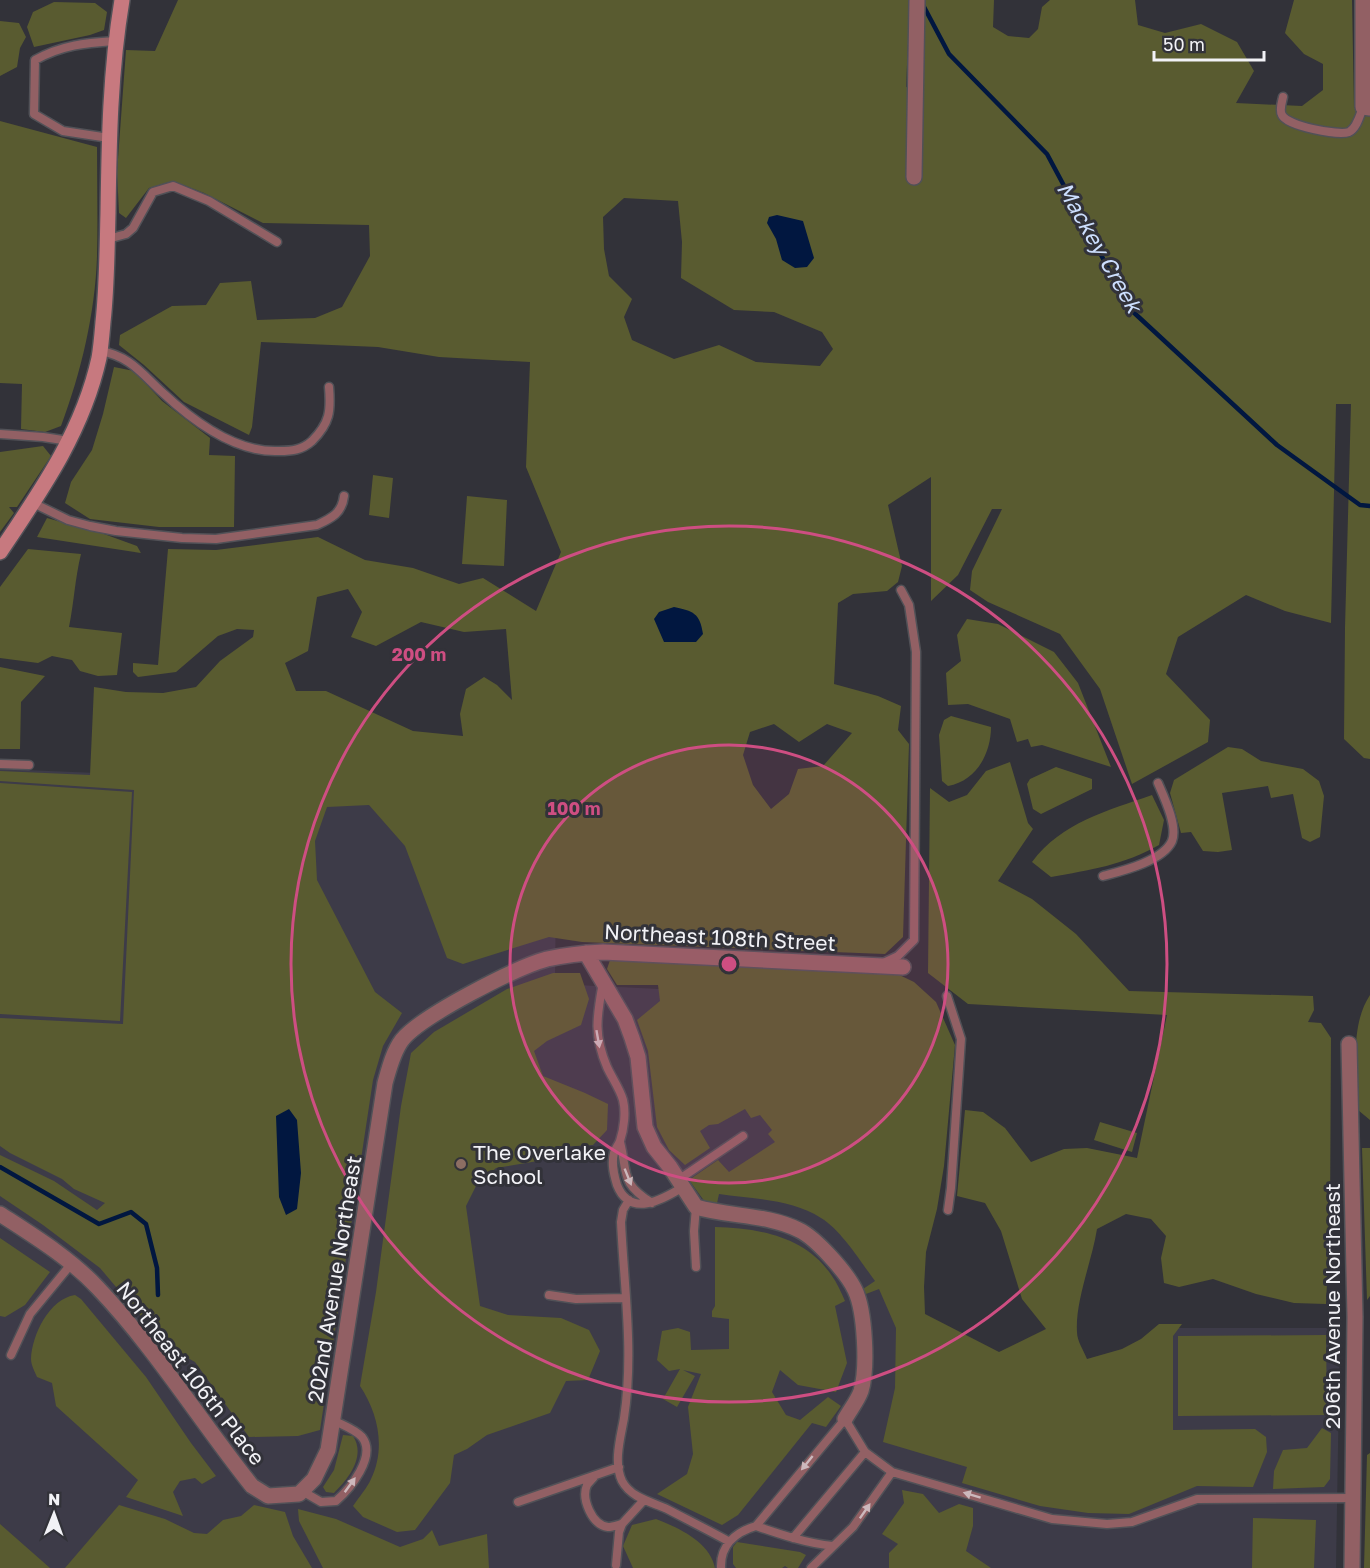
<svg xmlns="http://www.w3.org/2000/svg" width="1370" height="1568" viewBox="0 0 1370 1568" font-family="'Golos Text',sans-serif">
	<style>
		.built { fill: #3d3b48 }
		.green { fill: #595b30; fill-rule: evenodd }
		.water { fill: #011740 }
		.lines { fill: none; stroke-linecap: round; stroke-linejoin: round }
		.stream { stroke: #011740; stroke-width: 4.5 }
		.lane-casing { stroke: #515157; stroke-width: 11 }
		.street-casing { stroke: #515157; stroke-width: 18 }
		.secondary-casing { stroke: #515157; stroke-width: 18 }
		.lane { stroke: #926064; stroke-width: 8 }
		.street { stroke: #926064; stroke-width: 15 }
		.secondary { stroke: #c7797f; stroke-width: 15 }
		.oneway { fill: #ccb8bc }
		.ring { fill: none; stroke: #ce4e82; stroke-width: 3 }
		.education-dot { fill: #8d6e63; stroke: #323239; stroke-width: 2 }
		.labels { text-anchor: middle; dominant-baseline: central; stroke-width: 6; stroke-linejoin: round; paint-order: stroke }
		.street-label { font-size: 21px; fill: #f2f2f6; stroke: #323239 }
		.poi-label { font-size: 21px; fill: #f2f2f6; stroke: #323239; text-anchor: start }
		.water-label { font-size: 22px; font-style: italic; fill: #ccdefd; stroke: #323239 }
		.centre { fill: #ce4e82; stroke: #323239; stroke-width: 3 }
		.ring-label { font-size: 18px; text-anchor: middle; font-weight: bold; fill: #ce4e82; stroke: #323239; stroke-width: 6; stroke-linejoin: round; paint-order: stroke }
	</style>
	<rect width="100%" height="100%" fill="#323239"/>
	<path class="built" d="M0 769 557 792 555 984 844 998 914 1429 1168 1436 1167 1328H1340L1336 1568H0Z"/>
	<path class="green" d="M178 0H910L906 87 922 88 923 0H994L993 27 1008 36 1029 38 1038 29 1042 7 1050 0H1135L1138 25 1165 33 1201 24 1237 42 1254 71 1236 103 1302 106 1323 90V64L1304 54 1285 33 1294 0H1352L1354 108 1370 109V759L1364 758 1344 739 1345 628 1351 404H1336L1331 623 1285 611 1246 595 1178 637 1166 674 1210 720 1208 742 1132 784 1100 689 1060 634 988 602 970 590 972 571 1002 509H992L958 575 931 601V477L888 505 902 566 898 582 887 591 853 594 838 603 834 684 878 696 901 706 898 730 909 744 903 937 885 954 582 942 549 937 463 964 447 958 405 846 369 805 327 807 315 841 317 880 375 992 402 1013 383 1046 373 1080 320 1430 298 1436 249 1437 195 1362 166 1346 100 1268 43 1225 0 1196V1155L54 1181 97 1210 105 1203 74 1189 62 1179 10 1153 0 1146V1018L123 1024 134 790 0 781V771L90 775 94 687 126 692 163 693 196 687 220 661 253 637 254 630 237 629 218 636 176 672 138 677 133 672V663L158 665 168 549 216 550 318 537 365 560 413 568 459 584 483 578 536 611 561 552 526 467 530 362 439 357 378 347 261 342 252 427 249 435 184 402 144 365 119 345 120 335 172 306 206 305 220 283 251 281 257 320 315 318 342 307 370 256 369 225 263 223 204 193 173 181 149 188 126 218 119 213 117 172 126 50 155 51ZM624 198 678 201 682 242 681 278 734 310 774 312 822 332 833 349 820 366 756 362 719 345 674 359 632 340 624 317 632 299 609 276 604 249 603 217ZM348 589 362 612 351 637 376 646 421 622 464 632 506 629 512 700 497 685 484 677 466 689 460 714 463 736 413 731 326 691H296L285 663 308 651 317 597ZM774 724 799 742 827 724 852 733 823 766 798 769 789 794 771 809 753 785 743 755 750 732Z
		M54 2 95 3 107 12 104 30 90 35 34 47 27 27 33 12Z
		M0 21 19 23 26 37 20 48 17 67 0 76Z
		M0 121 97 147C97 184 98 221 97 257 95 314 81 373 61 426L45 432 21 429 22 384 0 383Z
		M114 367 134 371 162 401 210 438 209 455 235 456 234 527H159L90 519 65 503 71 482 92 450 103 414Z
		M43 446 51 456 17 507H9L14 513 0 532V452Z
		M373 475 393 478 389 518 369 515Z
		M467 496 507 500 504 566 462 564Z
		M47 518 104 534 137 546 141 553 37 537Z
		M28 549 81 554C75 578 74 603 69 627L122 633 117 675 98 676 80 671 72 660 52 656 38 663 0 658V587Z
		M967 619 998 624 1054 652 1078 683 1111 767 1042 745 1031 747 1028 739 1017 742 1010 719 968 704 948 705 946 673 961 661 957 635Z
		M0 667 45 676 21 702 20 749H0Z
		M951 716 991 727C991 754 976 781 948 786L942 781 939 735 944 720Z
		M1228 747 1242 749 1261 761 1303 769 1319 781 1324 796 1320 837 1310 842 1302 838 1293 794 1271 798 1268 786 1222 793 1232 850 1218 852 1203 851 1191 832 1181 833 1170 793 1174 780Z
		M1010 762 1028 823 1033 829 998 881 1032 899 1076 934 1129 991 1313 996 1314 1010 1308 1022 1321 1023 1331 1038 1330 1219 1326 1304 1294 1303 1256 1294 1213 1279 1179 1287 1164 1283 1161 1258 1166 1236 1151 1219 1126 1214 1097 1229C1092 1261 1075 1301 1077 1332 1077 1341 1084 1351 1087 1359L1122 1349 1141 1339 1159 1324H1182L1173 1336V1430L1255 1429 1266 1437 1267 1452 1253 1487 1197 1486 1129 1514 1088 1513 1040 1506 962 1483 967 1467 883 1442 895 1388 896 1328 879 1289 866 1294 863 1289 875 1281C861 1262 841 1230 821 1218 792 1199 752 1199 719 1194L716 1208 705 1202 689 1180 718 1160 729 1172 775 1142 768 1134 772 1130 760 1115 751 1118 745 1109 718 1124 709 1125 700 1131 710 1148 685 1165 669 1150 657 1127 648 1051 637 1020 660 1001 658 985H617L607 969 610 960 639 959 891 971 914 982 936 1002 955 1045 944 1166 937 1209 926 1252 924 1287 925 1314 999 1352 1046 1329 1022 1299 1001 1231 985 1203 957 1196 965 1110 983 1112 1005 1128 1031 1162 1064 1149 1087 1148 1137 1158 1167 1015 968 1004 928 973 930 788 949 802 967 795 986 771Z
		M1056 767 1092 779V789L1041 814 1033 809 1027 784 1030 779Z
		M0 783 132 792 120 1021 0 1014Z
		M1152 795 1164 820 1159 845C1124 865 1090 870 1051 877L1032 862C1062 822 1107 811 1152 795Z
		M553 973H580L589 999 581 1025 547 1041 534 1051 543 1076 585 1093 608 1104 607 1130 593 1145 559 1147 538 1161 496 1168 476 1186 466 1206 480 1306 508 1315 561 1318 589 1330 600 1351 588 1380 566 1381 550 1413 487 1435 467 1449 454 1455 450 1483 415 1530 397 1532 363 1517 353 1506C359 1497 367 1488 371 1479 386 1448 378 1413 360 1386L376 1292 401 1106 411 1053 434 1032 507 989Z
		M1370 995V1120L1358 1110C1357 1073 1349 1027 1370 995Z
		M1100 1122 1137 1133 1132 1152 1094 1140Z
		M1362 1148H1370V1296L1367 1300Z
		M715 1227C758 1228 806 1236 832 1276 837 1283 841 1292 845 1301L835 1306 847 1363 836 1392 798 1385 780 1370 772 1392 786 1415 800 1420 828 1397 841 1406 826 1427 812 1423 738 1515 722 1525 657 1494 687 1474 693 1454 688 1407 701 1374 683 1370 695 1376 677 1407 663 1399 680 1369 669 1371 657 1360 662 1331 678 1328 690 1332 691 1350 729 1349V1319L712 1317V1311L715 1306Z
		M0 1238 50 1272 25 1305 5 1317 0 1316Z
		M75 1295 81 1299 146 1377 191 1443 216 1476 202 1484 195 1478 180 1481 173 1492 183 1516 126 1497 138 1480 56 1406 52 1383 37 1377C35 1372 31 1365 31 1359 32 1335 49 1299 75 1295Z
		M1326 1335 1327 1415 1178 1416V1336Z
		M1322 1428 1331 1433 1330 1479 1324 1487 1273 1489 1274 1471 1283 1450 1307 1448Z
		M343 1435 353 1436C366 1456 349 1478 334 1493L326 1492 323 1487 334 1470Z
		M1370 1453V1568H1364L1367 1455Z
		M902 1490 923 1494 939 1513 959 1504 973 1508V1526L966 1551 991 1568H889V1553L898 1544 882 1534 904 1503Z
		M119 1505 165 1519 194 1533 207 1534 223 1520 241 1516 254 1505 285 1512 293 1536 312 1568H65Z
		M298 1509 336 1519 400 1547 423 1539 432 1530 439 1546 487 1534 489 1568H323L299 1521Z
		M1253 1518 1316 1520 1314 1568H1252Z
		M656 1519C679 1528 710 1542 715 1568H633L623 1546 632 1525Z
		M0 1524 50 1568H0Z
		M737 1542 800 1552 806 1555 798 1568H788L785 1566 782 1568H736L733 1564V1547Z"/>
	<path class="water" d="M777 215 803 221 814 258 807 267 795 268 782 260 776 239 767 223 769 217Z
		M674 607C693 611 700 613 703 634L696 642H664L654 619 659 612Z
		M289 1109 297 1120 301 1173 297 1209 286 1215 279 1197 276 1116Z"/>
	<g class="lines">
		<path class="stream" d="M923 5 949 54 1047 154 1130 309 1277 445 1360 505 1370 506
			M0 1167 99 1224 131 1212 146 1224 157 1268 158 1295"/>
		<defs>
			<path id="lane" d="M1283 97C1282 102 1279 110 1282 115 1287 126 1339 136 1349 132 1357 128 1360 115 1363 107
				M109 138 63 131 34 114 35 60C62 45 85 43 115 41
				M108 239 126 234 133 228 153 192 173 186 209 201 277 242
				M100 351C130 356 141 373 163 393 193 421 236 453 279 451 292 451 302 450 312 441 330 423 331 411 329 387
				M0 434 43 437 69 441
				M33 503 68 520 90 526 116 531 182 538 216 539 317 525C332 518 342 513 344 496
				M0 764 29 765
				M1103 876C1122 871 1163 861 1172 841 1178 826 1164 797 1158 783
				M881 964 898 956 914 940 916 652 909 605 901 590
				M603 982C597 1016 593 1034 607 1067 612 1078 620 1089 623 1100 626 1112 624 1129 620 1141 618 1146 615 1149 614 1153 611 1164 614 1175 617 1185 630 1218 662 1200 683 1187
				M947 996 961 1039 951 1188 948 1210
				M620 1142C628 1174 620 1183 652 1203
				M678 1180 743 1136
				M629 1200 623 1210 621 1222C624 1287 634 1353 624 1418 621 1436 613 1462 622 1481 631 1498 652 1502 667 1509 688 1520 708 1530 728 1541
				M696 1207 694 1231 696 1267
				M549 1295 576 1299 626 1298
				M11 1355 30 1314 72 1263
				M594 1477C593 1478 588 1484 587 1485 581 1499 592 1525 608 1527 612 1527 618 1525 622 1524
				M302 1491 321 1502 336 1501C350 1489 377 1456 362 1437 355 1429 342 1425 333 1420
				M518 1502 619 1467
				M756 1526C782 1535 806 1543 833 1546
				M793 1538 865 1452
				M616 1565 619 1532 622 1524 644 1500
				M721 1568C720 1545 736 1532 756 1526L845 1419 865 1452 892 1472 1052 1519 1107 1524 1132 1522 1197 1499 1353 1498
				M811 1568 853 1527 892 1472"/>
			<path id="street" d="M1363 0V107L1370 108
				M914 177 917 0
				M586 953 625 1019 632 1038 638 1057 645 1127 654 1147 670 1167 696 1207C730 1217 767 1214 799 1230 816 1238 847 1273 855 1290 865 1311 868 1368 861 1391 858 1400 850 1410 845 1419
				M1349 1044 1355 1317 1352 1568
				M0 1214C34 1236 70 1258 98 1288 156 1349 200 1421 252 1486L268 1496 299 1494 314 1479 328 1450 385 1083C389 1069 393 1052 402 1040 421 1016 517 967 547 959 565 955 584 953 603 952L903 967"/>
			<path id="secondary" d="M0 552C41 491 83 431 99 358 101 347 102 334 103 322 107 286 107 250 108 213 109 142 110 71 122 0"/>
		</defs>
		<use href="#lane" class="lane-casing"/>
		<use href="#street" class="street-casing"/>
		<use href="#secondary" class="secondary-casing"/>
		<use href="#lane" class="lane"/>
		<use href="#street" class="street"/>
		<use href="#secondary" class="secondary"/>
	</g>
	<defs><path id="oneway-solid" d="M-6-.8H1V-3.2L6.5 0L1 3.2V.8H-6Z" transform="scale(1.5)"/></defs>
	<g class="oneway">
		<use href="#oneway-solid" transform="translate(598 1039) rotate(80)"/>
		<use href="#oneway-solid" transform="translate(628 1177) rotate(68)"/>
		<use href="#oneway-solid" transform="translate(807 1463) rotate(129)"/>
		<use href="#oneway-solid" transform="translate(350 1485) rotate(-54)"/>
		<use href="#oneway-solid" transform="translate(972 1495) rotate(-163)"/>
		<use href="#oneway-solid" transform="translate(865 1511) rotate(-55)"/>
	</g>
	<circle cx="729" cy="964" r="219" fill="#ce4e82" fill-opacity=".12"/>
	<g class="ring">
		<circle cx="729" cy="964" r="219"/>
		<circle cx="729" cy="964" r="438"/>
	</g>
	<circle class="education-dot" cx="461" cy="1164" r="6"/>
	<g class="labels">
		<g class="street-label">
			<text transform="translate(720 937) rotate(3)">Northeast 108th Street</text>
			<text transform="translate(334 1279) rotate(-81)">202nd Avenue Northeast</text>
			<text transform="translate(1332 1306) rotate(-90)">206th Avenue Northeast</text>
			<text transform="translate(191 1373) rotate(52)">Northeast 106th Place</text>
		</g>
		<g class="poi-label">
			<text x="473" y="1152">The Overlake<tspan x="473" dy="24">School</tspan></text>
		</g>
		<g class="water-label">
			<text transform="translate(1100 247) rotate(60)">Mackey Creek</text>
		</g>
	</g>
	<circle cx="729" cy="964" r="9" class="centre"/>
	<g class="ring-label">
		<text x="419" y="661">200 m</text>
		<text x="574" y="815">100 m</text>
	</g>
	<g transform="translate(54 1514) rotate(1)" stroke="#323239" stroke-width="4.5" paint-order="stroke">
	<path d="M0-4.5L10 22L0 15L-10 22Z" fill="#f2f2f6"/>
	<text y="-9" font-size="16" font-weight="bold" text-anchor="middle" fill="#f2f2f6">N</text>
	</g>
	<path d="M1154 51v9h110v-9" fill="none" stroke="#f2f2f6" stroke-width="3"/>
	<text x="1163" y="51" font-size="18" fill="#f2f2f6" stroke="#323239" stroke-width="4.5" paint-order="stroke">50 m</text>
</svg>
